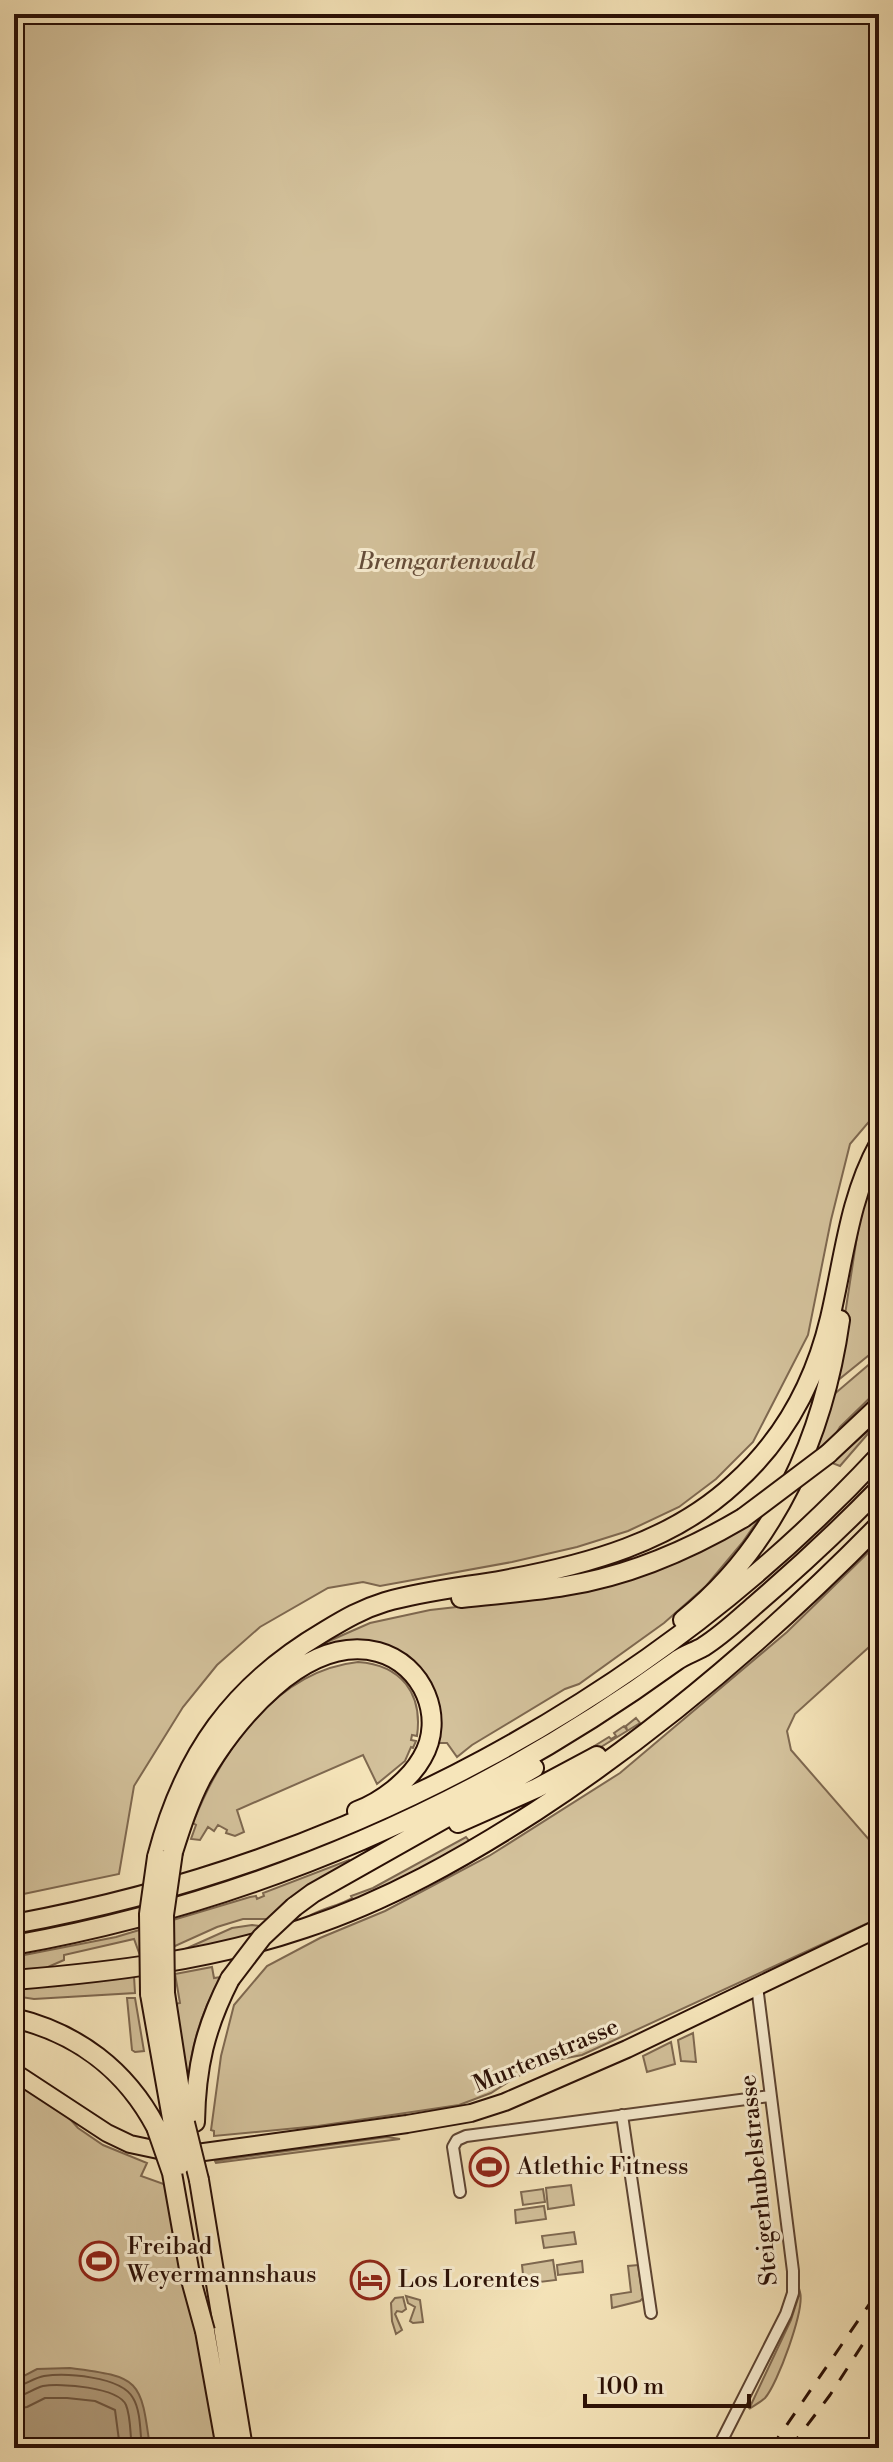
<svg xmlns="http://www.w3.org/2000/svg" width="893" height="2462" viewBox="0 0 893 2462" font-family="'Libre Bodoni',serif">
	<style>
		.green { fill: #d3c19b; stroke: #7e6850; stroke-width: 2 }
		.water { fill: #b19c7c; stroke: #7b644c; stroke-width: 2 }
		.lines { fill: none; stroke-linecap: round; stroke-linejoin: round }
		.shore { stroke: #6e5640; stroke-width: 2 }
		.minor-casing { stroke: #5d4432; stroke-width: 14 }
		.primary-casing { stroke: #2a0f05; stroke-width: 20 }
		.motorway-casing { stroke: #2a0f05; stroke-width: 22 }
		.minor { stroke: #f9eed2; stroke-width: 10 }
		.primary { stroke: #f6e5ba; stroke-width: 16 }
		.motorway { stroke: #f6e5ba; stroke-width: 18 }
		.rail { stroke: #2a0f05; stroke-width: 3; stroke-dasharray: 14 14; stroke-linecap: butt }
		.motorway-bridge-casing { stroke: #2a0f05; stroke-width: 22; stroke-linecap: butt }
		.motorway-bridge { stroke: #f6e5ba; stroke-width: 18 }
		.labels { text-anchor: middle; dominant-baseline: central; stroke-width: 6; stroke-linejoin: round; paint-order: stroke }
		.park-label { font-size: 24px; font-style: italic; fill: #654d3a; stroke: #f9eed2 }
		.street-label { font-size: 24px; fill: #2a0f05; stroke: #f9eed2 }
		.poi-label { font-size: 24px; fill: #2a0f05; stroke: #f9eed2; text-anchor: start }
	</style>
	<rect width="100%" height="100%" fill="#f6e5ba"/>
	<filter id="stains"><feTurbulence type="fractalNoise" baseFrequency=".0025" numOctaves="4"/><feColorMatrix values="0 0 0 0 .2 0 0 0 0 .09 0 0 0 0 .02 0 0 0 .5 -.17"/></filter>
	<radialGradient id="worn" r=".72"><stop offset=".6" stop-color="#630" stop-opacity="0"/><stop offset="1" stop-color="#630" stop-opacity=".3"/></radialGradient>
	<path class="green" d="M14 14H879V1110L850 1144 831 1220 808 1335 753 1442 716 1479 679 1507 628 1531 577 1547 512 1562 380 1586 363 1582 328 1588 260 1627 217 1665 183 1707 134 1786 119 1874 14 1896Z
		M879 1160V1347L837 1381 835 1380 861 1210Z
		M879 1356V1389L840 1427 831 1442 807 1463 832 1396Z
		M879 1421 840 1466 832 1463Z
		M763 1513 742 1543 706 1586 664 1623 579 1684 565 1689 472 1745 457 1757 447 1743H439L434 1751 435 1739 400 1656 296 1660 320 1645 370 1623 430 1610 536 1598Z
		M879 1542V1638L795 1714 787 1731 791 1750 879 1851V1918L582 2055 551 2061 516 2077 491 2093 459 2105 318 2126 214 2136V2131L211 2130 221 2056 234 2005 267 1966 320 1938 385 1911 489 1856 620 1773 787 1632Z
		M358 1662C401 1665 423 1693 417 1736L412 1735 411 1740 416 1741 413 1748 411 1747 405 1761 377 1784 363 1755 237 1810 244 1832 235 1836 226 1833 227 1830 218 1825 214 1831 208 1827 200 1840 191 1839 196 1825 193 1823C221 1752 275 1671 358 1662Z
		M636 1718 640 1723 557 1774 570 1761 609 1737 611 1739 616 1736 614 1733 624 1726 627 1730 626 1726Z
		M466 1837 470 1842C458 1849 407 1875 402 1881L313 1918 311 1915C326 1907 338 1906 352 1898L351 1896 373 1888Z
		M349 1860 350 1862 295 1895 268 1919H243L217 1927 142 1961 134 1939 64 1955V1960L32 1974 14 1976V1957L116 1937 250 1897 256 1896 257 1899 264 1896 263 1893Z
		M252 1925 260 1926 246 1942 174 1954 232 1928Z
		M212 1967 214 1978 221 1977C204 2007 193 2038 189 2072H186L175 2004 180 2003 175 1974Z
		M134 1976 135 1993 34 1999 14 1996V1989Z
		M127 1998H135L144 2051 135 2052 132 2050Z
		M693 2033 696 2062 681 2061 678 2040Z
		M671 2042 675 2064 647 2072 643 2056Z
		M14 2080 61 2109 78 2128 103 2145 147 2163 141 2176 172 2187 222 2448H14Z
		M387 2137 400 2139 216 2163 215 2161Z
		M571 2185 574 2205 548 2209 546 2188Z
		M543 2189 545 2202 523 2205 521 2192Z
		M544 2206 546 2219 516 2223 515 2210Z
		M574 2232 576 2244 544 2248 542 2236Z
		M553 2260 556 2280 524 2284 522 2265Z
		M582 2261 583 2272 558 2275 557 2265Z
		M638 2265 643 2298 640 2301 612 2308 611 2295 631 2292 628 2266Z
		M800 2292C805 2310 777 2385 765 2398 761 2402 753 2406 749 2409L791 2320Z
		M406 2296 420 2300 423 2322 413 2323 410 2321 415 2307 408 2303Z
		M403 2297 406 2309 402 2312 397 2311 395 2314 402 2330 396 2334 392 2321 391 2303 395 2298Z"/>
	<path class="water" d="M70 2368C140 2377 141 2379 150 2448H14V2381L37 2369Z"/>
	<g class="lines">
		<path class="shore" d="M14 2387C24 2386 33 2378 44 2376 65 2373 121 2376 133 2398 141 2411 140 2433 142 2448
			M14 2397C25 2396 32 2389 43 2386 60 2383 118 2387 126 2405 131 2417 130 2435 132 2448
			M14 2409 27 2407 45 2398H67L95 2401 115 2410 120 2448"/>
		<defs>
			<path id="minor" d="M622 2115 651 2313
				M460 2192 453 2147 457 2140 466 2136 770 2096
				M718 2448 786 2314 793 2293V2271L757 1986"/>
			<path id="primary" d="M14 2072 107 2133 130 2144 182 2155 407 2124 471 2113 505 2102 627 2049 879 1928"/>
			<path id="motorway" d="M828 1454 879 1406
				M461 1598C496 1594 531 1592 565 1586 629 1576 687 1551 743 1518
				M683 1620C776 1546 824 1434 840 1320
				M458 1823 537 1788 597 1756
				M173 1852C181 1827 189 1802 201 1779 232 1723 305 1633 378 1652 423 1664 446 1718 422 1758 409 1781 381 1802 357 1811
				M157 1857C184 1754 233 1685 325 1631 345 1619 362 1609 385 1602 423 1591 464 1587 504 1580 586 1565 672 1542 735 1483 784 1439 815 1381 830 1318 844 1259 849 1198 879 1144
				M294 1907 313 1893 534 1768
				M14 1924C342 1864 651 1701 879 1456
				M14 1945C254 1902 479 1804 676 1661 684 1655 694 1652 703 1647 721 1636 739 1619 755 1605 798 1568 839 1530 879 1489
				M14 1980C112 1972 211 1960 305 1928 387 1901 463 1858 536 1811 661 1729 774 1632 879 1525
				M165 1993 185 2123
				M150 1994 173 2124
				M14 2018C77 2033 126 2070 156 2127
				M195 2122C196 2067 205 2028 230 1979
				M199 2180 243 2448
				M205 2331 226 2448"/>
		</defs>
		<use href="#minor" class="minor-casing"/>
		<use href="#primary" class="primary-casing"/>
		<use href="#motorway" class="motorway-casing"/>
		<use href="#minor" class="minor"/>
		<use href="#primary" class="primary"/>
		<use href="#motorway" class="motorway"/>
		<path class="rail" d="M771 2448 879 2290
			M790 2448 830 2395 879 2319"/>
		<defs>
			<path id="motorway-bridge" d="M743 1518 828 1454
				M230 1979 262 1937 294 1907
				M165 1993 164 1915 173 1852
				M150 1994 149 1914 157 1857
				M185 2123 199 2180
				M173 2124 180 2165
				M156 2127 172 2173 191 2280 205 2331"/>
		</defs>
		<use href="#motorway-bridge" class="motorway-bridge-casing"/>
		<use href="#motorway-bridge" class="motorway-bridge"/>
	</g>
	<defs>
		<symbol id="stadium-ring" viewBox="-11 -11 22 22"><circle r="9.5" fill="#f9eed2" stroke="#8f2418" stroke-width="1.5"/><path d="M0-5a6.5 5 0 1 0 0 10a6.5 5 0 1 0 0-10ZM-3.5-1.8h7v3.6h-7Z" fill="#8f2418"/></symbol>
		<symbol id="hotel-ring" viewBox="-11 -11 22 22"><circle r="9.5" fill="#f9eed2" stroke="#8f2418" stroke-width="1.5"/><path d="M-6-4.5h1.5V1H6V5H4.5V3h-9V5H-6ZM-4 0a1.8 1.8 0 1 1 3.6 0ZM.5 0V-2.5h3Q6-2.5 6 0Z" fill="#8f2418"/></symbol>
	</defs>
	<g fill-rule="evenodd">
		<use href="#stadium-ring" x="467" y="2145" width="44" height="44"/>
		<use href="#stadium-ring" x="77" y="2239" width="44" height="44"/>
		<use href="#hotel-ring" x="348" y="2258" width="44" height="44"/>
	</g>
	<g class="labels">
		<g class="park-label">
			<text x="446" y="562">Bremgartenwald</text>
		</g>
		<g class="street-label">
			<text transform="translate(546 2056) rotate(-23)">Murtenstrasse</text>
			<text transform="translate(759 2180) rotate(-96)">Steigerhubelstrasse</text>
		</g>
		<g class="poi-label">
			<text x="517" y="2167">Atlethic Fitness</text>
			<text x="127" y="2247">Freibad<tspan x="127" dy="28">Weyermannshaus</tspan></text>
			<text x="398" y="2280">Los Lorentes</text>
		</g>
	</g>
	<rect width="893" height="2462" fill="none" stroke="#f6e5ba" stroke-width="48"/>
	<rect x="16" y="16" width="861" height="2430" fill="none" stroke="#2a0f05" stroke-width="4"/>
	<rect x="24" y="24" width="845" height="2414" fill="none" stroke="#2a0f05" stroke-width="2"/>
	<path d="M585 2394v12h164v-12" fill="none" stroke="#2a0f05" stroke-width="4"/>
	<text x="597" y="2394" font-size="24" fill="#2a0f05" stroke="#f9eed2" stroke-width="6" paint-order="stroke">100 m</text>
	<rect width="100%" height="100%" filter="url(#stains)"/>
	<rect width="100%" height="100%" fill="url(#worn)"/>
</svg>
